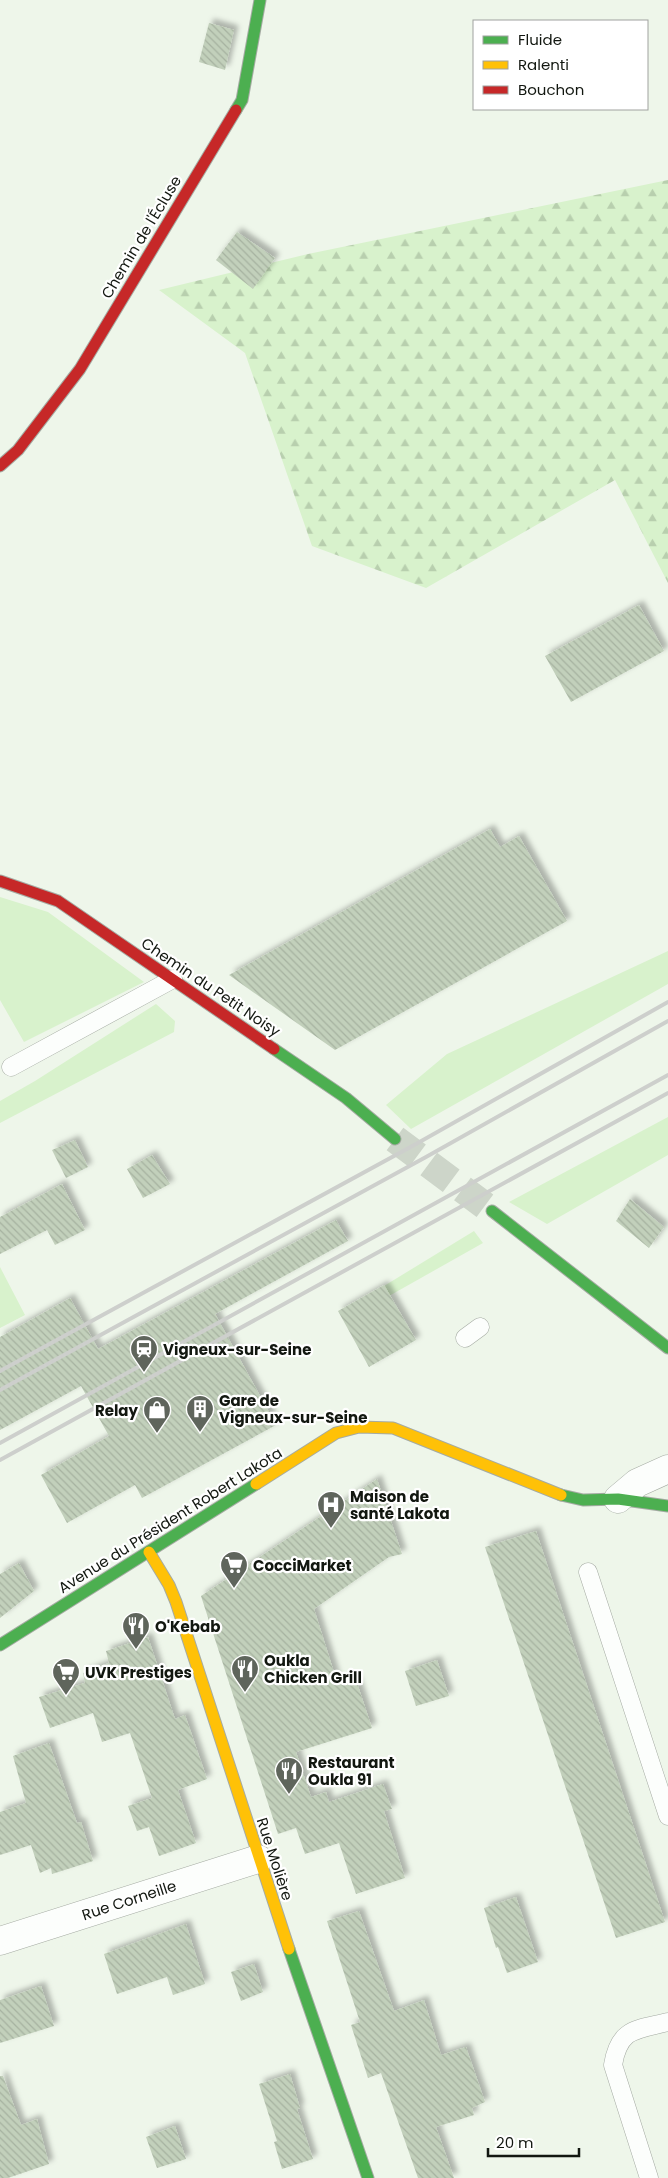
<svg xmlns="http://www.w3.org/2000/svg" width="668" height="2178" viewBox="0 0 668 2178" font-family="Poppins,sans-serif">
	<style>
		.green { fill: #d8f2cc }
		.forest { fill: url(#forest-firs) }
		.building { fill: url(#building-back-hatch); filter: url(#shadow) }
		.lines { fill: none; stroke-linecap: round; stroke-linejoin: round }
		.secondary-tunnel { stroke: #cdd5c9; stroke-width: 28; stroke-dasharray: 28 14; stroke-linecap: butt }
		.lane-casing { stroke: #a5aba3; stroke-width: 19 }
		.street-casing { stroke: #a5aba3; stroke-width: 29 }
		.fast-casing { stroke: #a5aba3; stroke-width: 13 }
		.slow-casing { stroke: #a5aba3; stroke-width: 13 }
		.jam-casing { stroke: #a5aba3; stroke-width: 13 }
		.lane { stroke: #fcfefc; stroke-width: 18 }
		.street { stroke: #fcfefc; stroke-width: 28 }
		.fast { stroke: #4caf50; stroke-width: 11 }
		.slow { stroke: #ffc107; stroke-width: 11 }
		.jam { stroke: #c62828; stroke-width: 11 }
		.rail { stroke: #cdcfcc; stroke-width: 4 }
		.labels { text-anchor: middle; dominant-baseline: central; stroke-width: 4.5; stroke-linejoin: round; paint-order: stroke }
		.street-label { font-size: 15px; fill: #121710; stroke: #fff }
		.poi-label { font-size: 15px; font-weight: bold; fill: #121710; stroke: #fff; text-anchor: start }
	</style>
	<defs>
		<pattern id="forest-firs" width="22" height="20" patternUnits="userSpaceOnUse" patternTransform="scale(1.25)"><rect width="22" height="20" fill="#d8f2cc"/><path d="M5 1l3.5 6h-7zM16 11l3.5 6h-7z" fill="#b8cfae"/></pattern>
		<pattern id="building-back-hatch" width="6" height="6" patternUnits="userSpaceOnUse" patternTransform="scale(1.25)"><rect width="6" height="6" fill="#c2d0bb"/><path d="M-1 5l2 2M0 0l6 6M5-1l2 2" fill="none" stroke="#a6b2a0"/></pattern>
		<filter id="shadow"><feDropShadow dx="4.5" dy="-4.5" stdDeviation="2.5" flood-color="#0004"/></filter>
	</defs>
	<rect width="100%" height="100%" fill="#eef6ea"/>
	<path class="green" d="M0 897 48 912 144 982 24 1042 0 1000Z
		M668 951V984L411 1129 386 1105 447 1054Z
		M156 1004 175 1021 174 1032 0 1123V1101L35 1081Z
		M668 1117V1155L547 1224 509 1202Z
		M474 1231 483 1243 389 1296 384 1286Z
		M0 1267 25 1315 0 1328Z"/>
	<path class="forest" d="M668 180V583L615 480 426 588 312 546 245 353 159 290 308 254Z"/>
	<path class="building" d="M209 23 234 30 225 70 199 62Z
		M237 232 275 258 253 289 216 260Z
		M639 605 664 651 571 702 545 656Z
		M490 829 500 847 519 836 567 921 335 1050 229 975Z
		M75 1140 88 1167 66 1178 52 1150Z
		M152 1155 170 1184 143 1198 127 1169Z
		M62 1184 85 1230 55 1245 47 1230 0 1254V1217Z
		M630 1199 664 1227 649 1248 616 1221Z
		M336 1220 348 1241 215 1314 276 1425 142 1498 135 1485 67 1523 41 1475 109 1436 81 1386 0 1430V1337L70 1298 98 1349Z
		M384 1285 416 1340 369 1367 338 1311Z
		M377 1479 402 1554 389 1557 314 1609 338 1685 356 1680 372 1728 296 1752 311 1797 326 1792 329 1802 383 1784 392 1809 384 1811 405 1878 356 1894 339 1843 305 1854 296 1828 278 1834 201 1596Z
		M536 1531 665 1922 616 1938 485 1547Z
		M19 1563 34 1591 0 1618V1574Z
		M148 1637 175 1719 185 1715 207 1779 178 1790 196 1843 159 1856 149 1827 137 1831 128 1806 152 1798 130 1733 102 1742 93 1713 50 1728 39 1697 85 1683 83 1673 109 1663 106 1651Z
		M437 1660 449 1696 416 1706 405 1671Z
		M49 1743 77 1823 81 1822 93 1861 52 1874 51 1868 40 1873 31 1845 0 1855V1812L26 1803 13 1756Z
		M516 1897 538 1962 507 1973 498 1947 496 1948 484 1908Z
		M359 1911 394 2011 424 2000 441 2055 466 2047 485 2102 472 2108 474 2115 436 2127 454 2178H418L381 2073 368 2078 351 2025 360 2022 327 1921Z
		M186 1924 205 1984 173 1995 167 1977 117 1994 104 1954Z
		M254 1964 263 1992 241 2001 231 1972Z
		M41 1986 54 2026 0 2043V2000Z
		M290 2074 300 2108 297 2109 313 2159 282 2169 274 2142 277 2141 259 2084Z
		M0 2076H3L21 2125 37 2119 49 2164 8 2178H0Z
		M175 2126 186 2159 157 2168 146 2137Z"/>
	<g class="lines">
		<path class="secondary-tunnel" d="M395 1139 492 1211"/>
		<defs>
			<path id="lane" d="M11 1067 173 979
				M465 1338 480 1327
				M588 1572 668 1816
				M649 2178 613 2065C619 2028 636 2030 668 2022"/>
			<path id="street" d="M618 1499 637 1483 668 1469
				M0 1941 258 1859"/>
			<path id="fast" d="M236 110 242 100 260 0
				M274 1049 346 1098 395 1139
				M492 1211 668 1348
				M561 1495 583 1500 618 1499 668 1506
				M0 1645 256 1484
				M289 1949 368 2178"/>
			<path id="slow" d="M256 1484 336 1433 359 1427 393 1428 561 1495
				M149 1552 169 1585 176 1602 289 1949"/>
			<path id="jam" d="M0 466 18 450 80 369 236 110
				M0 881 58 901 274 1049"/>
		</defs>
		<use href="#lane" class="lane-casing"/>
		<use href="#street" class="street-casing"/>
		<use href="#fast" class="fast-casing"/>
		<use href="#slow" class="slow-casing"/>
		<use href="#jam" class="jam-casing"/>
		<use href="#lane" class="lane"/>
		<use href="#street" class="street"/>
		<use href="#fast" class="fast"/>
		<use href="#slow" class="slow"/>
		<use href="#jam" class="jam"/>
		<path class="rail" d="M0 1371 416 1144 668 1002
			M0 1390 426 1157 668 1021
			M0 1443 668 1075
			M0 1460 668 1093"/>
	</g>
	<defs>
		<symbol id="station-pin" viewBox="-11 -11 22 30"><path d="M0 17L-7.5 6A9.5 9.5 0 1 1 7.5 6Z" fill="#5f655c" stroke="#fff"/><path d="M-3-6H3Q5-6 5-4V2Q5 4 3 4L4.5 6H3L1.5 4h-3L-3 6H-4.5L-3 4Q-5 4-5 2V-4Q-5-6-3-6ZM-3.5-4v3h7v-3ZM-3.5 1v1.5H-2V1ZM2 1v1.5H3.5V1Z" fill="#fff"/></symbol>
		<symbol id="building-pin" viewBox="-11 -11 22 30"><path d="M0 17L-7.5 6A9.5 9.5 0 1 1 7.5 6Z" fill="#5f655c" stroke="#fff"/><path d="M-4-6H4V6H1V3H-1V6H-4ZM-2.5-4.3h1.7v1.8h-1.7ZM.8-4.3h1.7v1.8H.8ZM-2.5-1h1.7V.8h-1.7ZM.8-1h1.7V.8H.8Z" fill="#fff"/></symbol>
		<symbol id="shop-pin" viewBox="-11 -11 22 30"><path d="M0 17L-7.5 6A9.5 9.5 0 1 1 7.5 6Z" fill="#5f655c" stroke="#fff"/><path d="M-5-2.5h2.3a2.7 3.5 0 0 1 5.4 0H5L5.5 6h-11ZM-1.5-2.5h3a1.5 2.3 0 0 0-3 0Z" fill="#fff"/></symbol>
		<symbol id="hospital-pin" viewBox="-11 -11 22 30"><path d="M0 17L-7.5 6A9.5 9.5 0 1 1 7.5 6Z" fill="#5f655c" stroke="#fff"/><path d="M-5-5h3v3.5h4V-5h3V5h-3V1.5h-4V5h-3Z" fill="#fff"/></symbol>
		<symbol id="supermarket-pin" viewBox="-11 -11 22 30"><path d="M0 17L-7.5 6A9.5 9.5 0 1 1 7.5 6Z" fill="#5f655c" stroke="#fff"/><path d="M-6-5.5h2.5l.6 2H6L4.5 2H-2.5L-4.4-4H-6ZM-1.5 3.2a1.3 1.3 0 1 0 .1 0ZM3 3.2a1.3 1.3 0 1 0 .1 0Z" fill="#fff"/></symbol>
		<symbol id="restaurant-pin" viewBox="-11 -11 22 30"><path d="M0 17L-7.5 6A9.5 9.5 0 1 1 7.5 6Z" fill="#5f655c" stroke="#fff"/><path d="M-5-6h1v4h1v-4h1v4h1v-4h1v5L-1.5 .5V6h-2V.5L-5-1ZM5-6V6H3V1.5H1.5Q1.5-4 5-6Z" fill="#fff"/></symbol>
	</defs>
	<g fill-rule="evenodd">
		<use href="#station-pin" x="128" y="1333" width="32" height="43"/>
		<use href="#building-pin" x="184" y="1393" width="32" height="43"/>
		<use href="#shop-pin" x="141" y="1394" width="32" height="43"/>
		<use href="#hospital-pin" x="315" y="1489" width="32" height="43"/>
		<use href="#supermarket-pin" x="218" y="1549" width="32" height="43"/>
		<use href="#restaurant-pin" x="120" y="1610" width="32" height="43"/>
		<use href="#restaurant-pin" x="229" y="1653" width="32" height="43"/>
		<use href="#supermarket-pin" x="50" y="1656" width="32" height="43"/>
		<use href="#restaurant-pin" x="273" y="1755" width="32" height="43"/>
	</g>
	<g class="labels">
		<g class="street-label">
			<text transform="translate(141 237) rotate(-59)">Chemin de l'Écluse</text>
			<text transform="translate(211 987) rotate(34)">Chemin du Petit Noisy</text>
			<text transform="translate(170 1520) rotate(-32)">Avenue du Président Robert Lakota</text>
			<text transform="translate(275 1859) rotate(72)">Rue Molière</text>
			<text transform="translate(129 1900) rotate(-18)">Rue Corneille</text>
		</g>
		<g class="poi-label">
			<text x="163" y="1349">Vigneux-sur-Seine</text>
			<text x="219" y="1400">Gare de<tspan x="219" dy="17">Vigneux-sur-Seine</tspan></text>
			<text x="138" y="1410" text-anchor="end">Relay</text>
			<text x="350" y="1496">Maison de<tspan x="350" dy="17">santé Lakota</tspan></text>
			<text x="253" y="1565">CocciMarket</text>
			<text x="155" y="1626">O'Kebab</text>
			<text x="264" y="1660">Oukla<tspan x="264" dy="17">Chicken Grill</tspan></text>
			<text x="85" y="1672">UVK Prestiges</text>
			<text x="308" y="1762">Restaurant<tspan x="308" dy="17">Oukla 91</tspan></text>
		</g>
	</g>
	<rect x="473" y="20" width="175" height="90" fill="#ffffff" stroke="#a0a29f"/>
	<rect x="483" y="36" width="25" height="8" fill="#4caf50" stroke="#a0a29f"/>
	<text x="518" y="45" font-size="15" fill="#121710">Fluide</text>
	<rect x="483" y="61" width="25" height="8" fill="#ffc107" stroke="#a0a29f"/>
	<text x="518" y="70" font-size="15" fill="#121710">Ralenti</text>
	<rect x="483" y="86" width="25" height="8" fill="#c62828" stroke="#a0a29f"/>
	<text x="518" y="95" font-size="15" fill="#121710">Bouchon</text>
	<path d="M488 2148v8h91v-8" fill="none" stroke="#121710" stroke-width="2.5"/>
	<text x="496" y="2148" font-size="15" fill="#121710" stroke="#ffffff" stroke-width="4" paint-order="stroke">20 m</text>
</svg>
